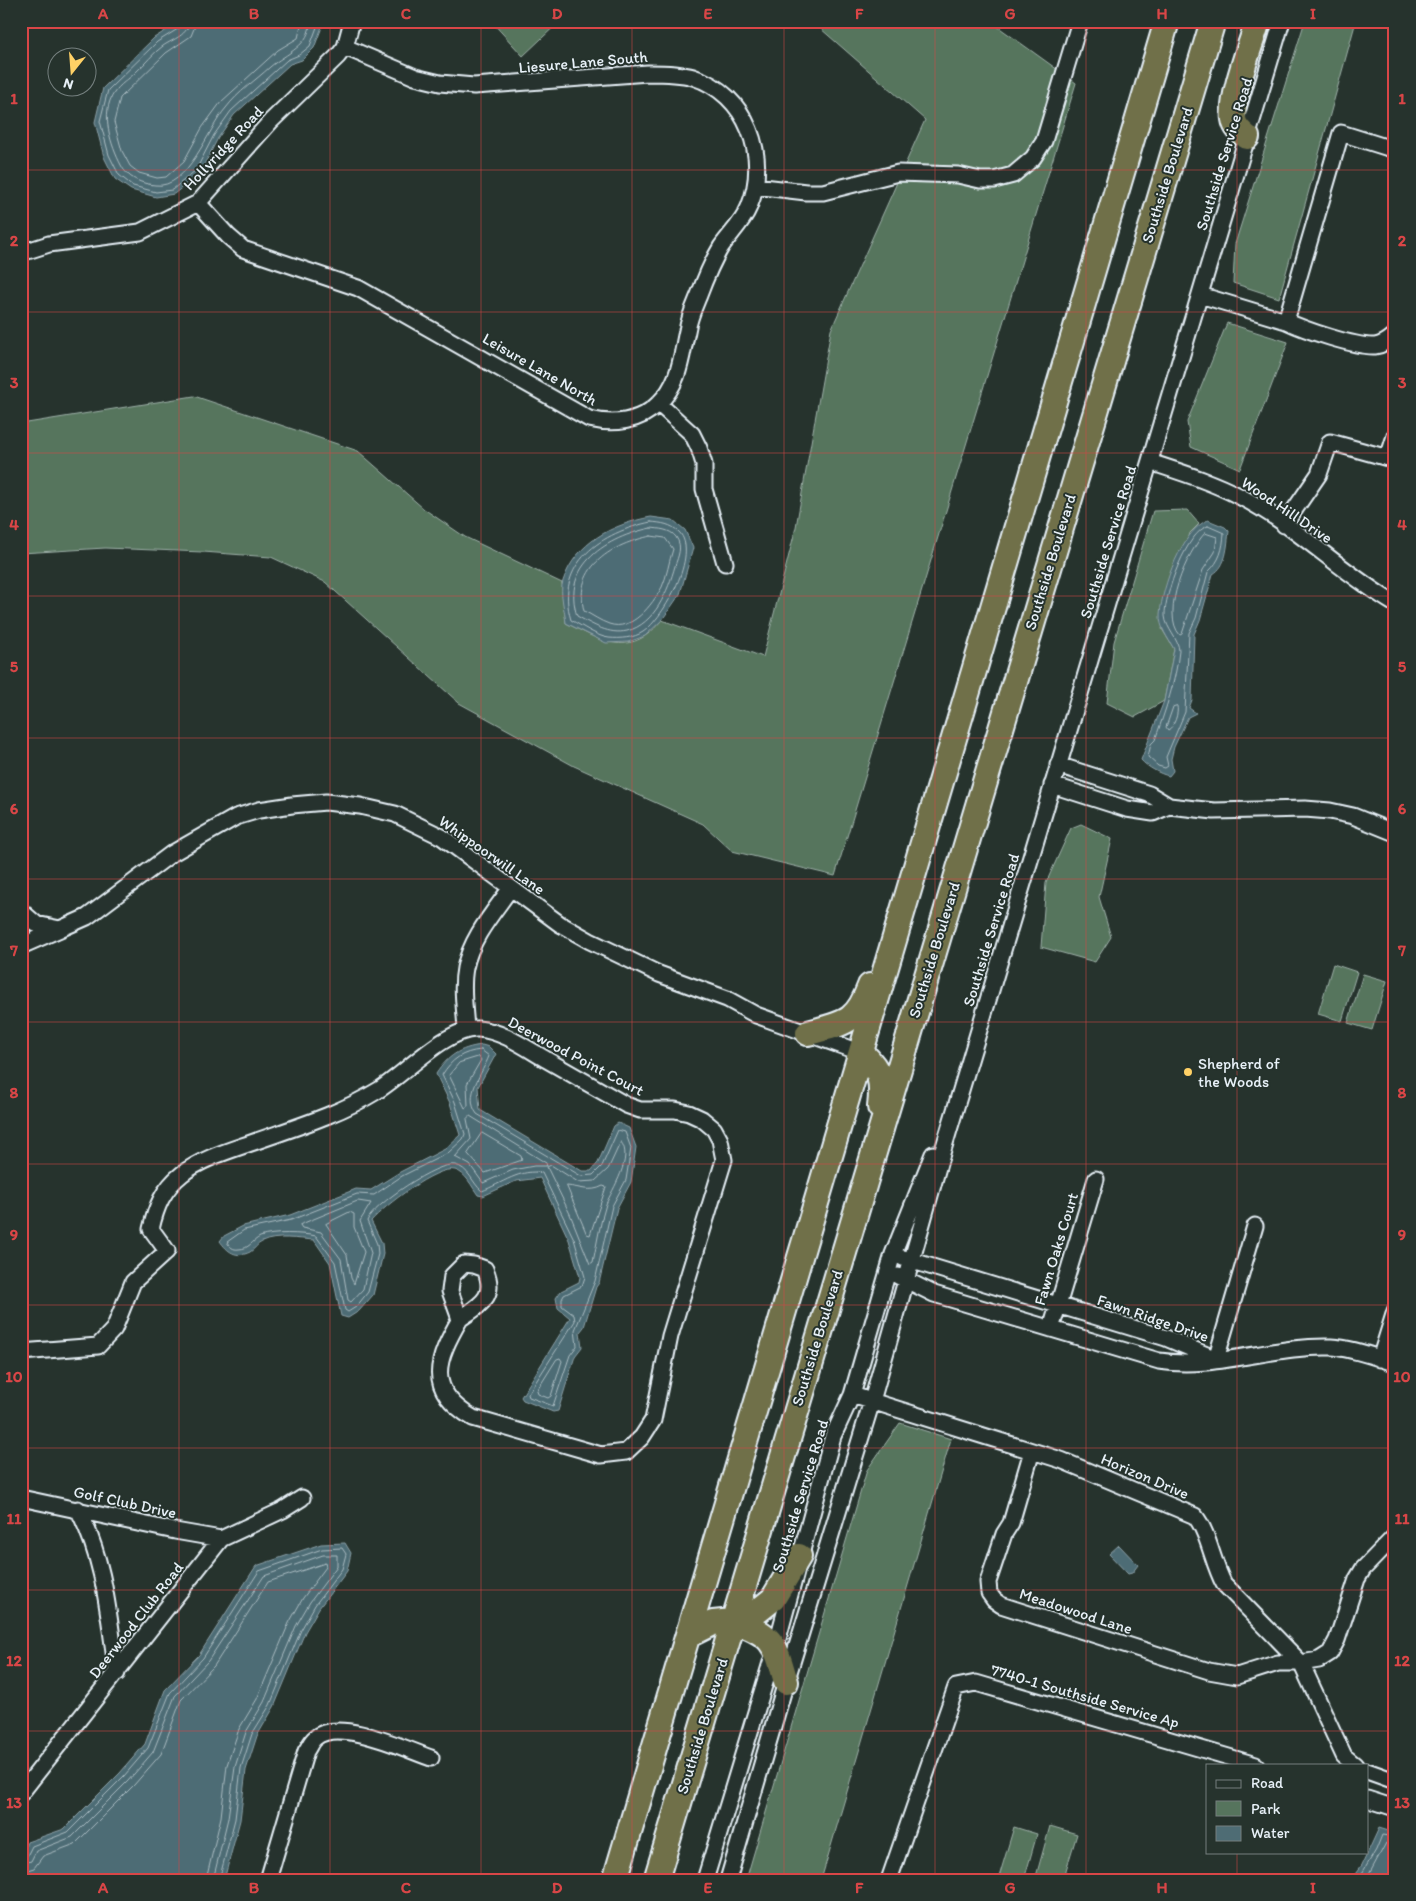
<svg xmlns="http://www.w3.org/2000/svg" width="1416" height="1901" viewBox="0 0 1416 1901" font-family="Itim,sans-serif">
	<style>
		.green { fill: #56745d; stroke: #9fb2aa }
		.water { fill: #4e6c74; stroke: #8ca1a9 }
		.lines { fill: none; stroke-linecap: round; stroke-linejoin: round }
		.shore { stroke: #aabcc3; stroke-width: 1 }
		.minor-casing { stroke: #e8f1f8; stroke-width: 19 }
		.trunk-casing { stroke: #e8f1f8; stroke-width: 28 }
		.minor { stroke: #26332d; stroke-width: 15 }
		.trunk { stroke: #6f704a; stroke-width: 24 }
		.grid { fill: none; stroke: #d94647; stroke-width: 1; stroke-opacity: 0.55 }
		.poi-dot { fill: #ffd166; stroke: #26332d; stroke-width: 2 }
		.labels { text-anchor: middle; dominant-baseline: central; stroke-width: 4; stroke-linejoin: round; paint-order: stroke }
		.street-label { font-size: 16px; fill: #e8f1f8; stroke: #26332d }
		.poi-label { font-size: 16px; fill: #e8f1f8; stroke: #26332d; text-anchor: start }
		.neatline { fill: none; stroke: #d94647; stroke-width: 2 }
		.grid-label { font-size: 16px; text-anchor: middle; font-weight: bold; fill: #d94647 }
	</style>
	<rect width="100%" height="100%" fill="#26332d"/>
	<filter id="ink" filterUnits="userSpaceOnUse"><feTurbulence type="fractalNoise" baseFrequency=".02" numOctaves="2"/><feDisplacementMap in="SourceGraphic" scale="10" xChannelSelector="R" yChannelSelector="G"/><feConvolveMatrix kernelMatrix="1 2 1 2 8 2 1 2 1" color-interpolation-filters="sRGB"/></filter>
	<g filter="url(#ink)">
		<path class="green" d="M491 21H560L523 56Z
			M812 21H990L1076 83 835 876 732 851 703 824 574 766 459 703 325 582 271 557 203 552 105 548 21 553V424L194 396 358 451 424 509 465 537 562 583 566 623C590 635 618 654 645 636 652 632 657 625 662 620L763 657 796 527 831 330 925 120Z
			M1305 21H1356L1279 298 1233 283 1235 244Z
			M1227 323 1288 342 1240 469 1191 447 1187 422Z
			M1187 510 1199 524 1190 533 1162 629 1174 649 1164 701 1135 717 1107 703 1114 642 1153 511Z
			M1081 824 1112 839 1099 897 1111 937 1095 962 1041 947 1046 883 1071 828Z
			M1333 964 1357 972 1342 1021 1318 1014Z
			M1363 974 1387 981 1372 1030 1348 1023Z
			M900 1423 951 1439 821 1880H746L867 1470Z
			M1050 1826 1077 1834 1063 1880H1035Z
			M1014 1827 1037 1834 1024 1880 999 1877Z"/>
		<path class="water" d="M181 21H321L322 27 314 48 302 60 290 64 234 115 218 138 200 173 174 194 156 197 131 190 115 179 104 157 95 122 103 88 154 38Z
			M651 517 673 520 685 530 693 548 680 594 662 620 645 636 628 642 606 643 566 623C565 612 559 592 563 581 576 542 613 524 651 517Z
			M1208 520 1225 527 1229 531C1227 546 1227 566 1213 574L1200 620 1194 634 1192 700 1189 708 1196 713 1188 717 1174 747 1171 759 1173 771 1169 776C1160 774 1147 767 1141 760L1164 701 1174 649C1168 638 1159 627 1160 614 1162 587 1182 530 1208 520Z
			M482 1045 489 1047 496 1054 478 1087 480 1110 582 1171H591L598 1163 614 1126 618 1123 629 1128 636 1147 631 1182 617 1208 599 1283 596 1287 584 1327 580 1332 582 1347 575 1356 558 1411 553 1412 523 1400 521 1397 570 1318 558 1308 556 1298 561 1291 579 1282 580 1277 569 1240 540 1178 516 1181 483 1196 478 1195C472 1187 466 1173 455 1170 437 1165 383 1207 371 1221L382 1243 383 1254 373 1295 359 1311 348 1318 341 1316 330 1263 314 1240C299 1239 276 1235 262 1242 257 1244 254 1250 250 1252 236 1259 227 1251 220 1241L224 1236 243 1226 290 1215 356 1189 371 1190 400 1172 445 1149 460 1135 450 1103 436 1074C448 1056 459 1048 482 1045Z
			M345 1543 351 1553 347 1571 319 1608 305 1632 274 1707 257 1736 246 1770 240 1820 224 1880H21V1860L27 1842 64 1829 120 1773 145 1744 165 1690 199 1655 256 1566 321 1544Z
			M1119 1545 1138 1565 1132 1573 1128 1574 1109 1554Z
			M1379 1828 1395 1833V1868L1391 1880H1351L1362 1865Z"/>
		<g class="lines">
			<path class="shore" d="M183 21 181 27 157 42 108 90 100 121 109 155 119 175 133 186 156 192 172 190 196 170 214 135 231 111 287 60 299 55 310 46 317 27 316 21
				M189 21C189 35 173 39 163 46 153 53 145 64 136 72 129 79 119 85 114 93 100 113 111 146 121 165 127 178 142 184 155 185 188 190 208 128 226 108 238 92 256 80 270 67 286 53 311 46 310 21
				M197 21 191 36 166 53 120 98 114 122 122 151 130 166 139 173 157 178 166 177 184 161 202 128 221 102 278 50 298 38 302 21
				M651 522C662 523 671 524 679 532 700 553 664 618 643 632 634 638 620 639 609 638 598 637 582 626 571 620 554 563 602 532 651 522Z
				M1208 526 1224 533C1223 549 1220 561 1208 572L1196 618 1189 633 1185 712 1166 757 1168 766 1165 768 1158 766 1148 757 1151 744 1155 740C1165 711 1176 681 1179 651 1179 639 1166 629 1165 616 1164 595 1187 531 1208 526Z
				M651 528C659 529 670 529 676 537 683 547 678 556 675 566 668 591 655 624 627 631 609 635 593 625 577 616 561 565 607 537 651 528Z
				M1205 533 1217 537 1215 552 1203 570 1182 634 1180 635C1160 613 1187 552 1205 533Z
				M651 536 665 538 673 549C669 561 667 576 662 587 652 605 632 632 609 624 600 621 592 615 584 611 573 566 613 544 651 536Z
				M1177 706C1179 713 1174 727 1168 730L1166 727 1173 707Z
				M481 1050 489 1056C483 1073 463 1095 477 1114L581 1176 593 1175 602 1166 618 1130 625 1132 631 1148 626 1180 612 1206 595 1281 575 1330 577 1346 570 1355 553 1406 529 1397 528 1394 575 1321 574 1315 562 1306V1299L564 1295 582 1286 585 1277 574 1239 542 1173C521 1168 501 1184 482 1191 472 1183 469 1168 455 1165 438 1161 373 1205 367 1221L377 1244 378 1254 368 1292 356 1307 348 1312 345 1310 335 1262 316 1236C303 1233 272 1232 260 1237 252 1241 249 1249 239 1249 233 1250 230 1247 227 1242L244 1230 291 1220 357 1194 374 1195 402 1176 448 1153 463 1139 465 1134 455 1102 442 1075C452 1059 462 1052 481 1050Z
				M479 1057 481 1060 467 1084 468 1106 465 1108 449 1075 459 1063Z
				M470 1116 546 1163 547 1166H534L513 1170 483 1183 470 1165 455 1157 471 1139 467 1119Z
				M482 1133 521 1156 522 1160 485 1173 468 1154Z
				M621 1142C634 1157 612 1190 606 1204 600 1223 597 1243 593 1262L590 1264 570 1214 547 1167 551 1165 578 1182 595 1181 608 1169Z
				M567 1186C580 1187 590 1193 603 1186L606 1187 590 1235 587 1234Z
				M358 1201 371 1203 360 1221 371 1253 363 1289 351 1302 348 1300 341 1259 321 1232 302 1228 300 1225Z
				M350 1212 354 1214V1227L364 1252 354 1284 351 1278 347 1255 326 1224Z
				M557 1359 560 1358 562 1361 551 1396 548 1398 538 1394 537 1391Z
				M21 1858 27 1856 32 1846 68 1832 124 1776 148 1748 170 1693 203 1658 259 1571 322 1549 342 1548 346 1554 342 1569 315 1605 301 1630 270 1705 252 1734 241 1768 235 1819 219 1880
				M21 1864 31 1861 36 1851 72 1837 128 1781 153 1752 175 1696 208 1661 264 1576 323 1555H337V1566L310 1602 296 1626 264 1702 246 1732 235 1767 228 1818 213 1880
				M21 1872 34 1868 43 1856 75 1844 134 1785 161 1754 181 1700 214 1666 268 1582 325 1563 326 1567 303 1598 289 1623 257 1699 239 1729 227 1765 221 1817 206 1880
				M1358 1880 1376 1850 1382 1835 1395 1837
				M1366 1880 1386 1843H1395"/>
			<defs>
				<path id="minor" d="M755 186 806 192H823L898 173 958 175 980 180H994L1013 175 1033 158 1044 141 1080 21
					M198 203 228 236 243 249 358 288 589 419C614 425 640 422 659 403 680 383 681 357 687 331 689 318 694 307 699 295 705 279 712 262 721 247 730 234 743 222 749 207 770 157 747 94 693 77 679 73 663 73 648 73L474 86 440 83 415 77 345 47
					M21 253 49 244 140 232 198 203 271 121 338 56 345 47 352 21
					M1200 295 1286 321 1341 133 1395 150
					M1286 321C1305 330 1355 347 1375 346 1384 345 1389 340 1395 335
					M659 404 692 434 699 448 704 464V489L725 563
					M1150 462C1180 472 1210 481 1239 496 1295 524 1340 572 1395 604
					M1284 525 1319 474 1330 442 1388 458 1395 436
					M1058 765 1149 794 1169 806 1214 811 1305 809 1330 811 1353 816 1395 833
					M1052 785 1127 809 1153 813 1169 806
					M21 911 36 924 60 929 87 917 171 854 236 817 259 810 292 805 326 802 360 806 395 814 442 837 560 924 590 941 659 974 727 999 756 1015 862 1053
					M21 946 60 929
					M466 1030C465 1010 461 988 465 968 471 938 493 913 510 889
					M903 1258 1166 1338 1216 1359
					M898 1276 934 1294 1159 1361C1216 1370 1274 1345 1331 1347 1353 1348 1374 1357 1395 1363
					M1051 1329 1096 1179
					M21 1352 98 1346 114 1329 133 1282 167 1251 151 1229C156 1207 163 1189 182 1174 201 1159 228 1151 251 1143 293 1128 338 1115 377 1091 404 1075 447 1027 478 1029 503 1031 526 1048 547 1060 573 1075 600 1090 626 1105L640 1110H675L689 1113 702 1119 714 1129 720 1140 724 1160 670 1336 653 1420 642 1437 626 1452 601 1455 473 1418C424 1389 437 1359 460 1319L450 1291 452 1276 464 1264 474 1265 485 1269C497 1297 481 1304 460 1319
					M1216 1359 1255 1226
					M1380 1359 1395 1311
					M852 1395 1061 1460 1195 1516C1209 1533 1212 1562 1224 1584L1301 1663 1344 1756 1355 1765
					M1032 1451 1011 1523 1004 1534 988 1582 989 1593 994 1600 1001 1605 1209 1671 1237 1676 1278 1663H1301L1319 1660 1330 1653 1337 1640 1357 1579 1363 1569 1395 1536
					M21 1498 175 1531 221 1539
					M78 1509C106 1564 108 1614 117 1673
					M1367 1771 1395 1781
					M21 1793 221 1539 283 1510 302 1498
					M1367 1799 1395 1808
					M268 1880 306 1751C309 1747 311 1741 315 1738 338 1717 405 1749 431 1758
					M705 1880 776 1646 833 1436 852 1395 893 1254 933 1154
					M728 1880 786 1682 872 1401 940 1160 1282 21
					M889 1880 956 1687 976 1683 1256 1765"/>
				<path id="trunk" d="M1247 137C1241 132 1235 127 1234 119 1230 98 1251 44 1258 21
					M808 1033C844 1023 856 1024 870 986
					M862 1053C881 1071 883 1081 880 1107
					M733 1621C774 1635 775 1643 786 1682
					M689 1635 713 1623 733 1621 758 1611 773 1599 799 1556
					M615 1880 1167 21
					M656 1880 1213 21"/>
			</defs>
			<use href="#minor" class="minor-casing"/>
			<use href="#trunk" class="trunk-casing"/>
			<use href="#minor" class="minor"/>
			<use href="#trunk" class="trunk"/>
		</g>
	</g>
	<path class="grid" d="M179 21V1880M330 21V1880M481 21V1880M632 21V1880M784 21V1880M935 21V1880M1086 21V1880M1237 21V1765M21 170H1395M21 312H1395M21 453H1395M21 596H1395M21 738H1395M21 879H1395M21 1022H1395M21 1164H1395M21 1305H1395M21 1448H1395M21 1590H1395M21 1731H1395M1237 1852V1880"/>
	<circle class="poi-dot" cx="1188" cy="1072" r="5"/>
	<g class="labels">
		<g class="street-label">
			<text transform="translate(583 62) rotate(-5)">Liesure Lane South</text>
			<text transform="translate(223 148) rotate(-47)">Hollyridge Road</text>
			<text transform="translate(1224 154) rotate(-73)">Southside Service Road</text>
			<text transform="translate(1167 175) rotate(-73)">Southside Boulevard</text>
			<text transform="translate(540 369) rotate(30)">Leisure Lane North</text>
			<text transform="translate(1287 510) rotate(34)">Wood Hill Drive</text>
			<text transform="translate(1108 542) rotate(-73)">Southside Service Road</text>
			<text transform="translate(1050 562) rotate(-73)">Southside Boulevard</text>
			<text transform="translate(492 855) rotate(35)">Whippoorwill Lane</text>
			<text transform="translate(991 930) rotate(-73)">Southside Service Road</text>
			<text transform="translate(934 950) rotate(-73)">Southside Boulevard</text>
			<text transform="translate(576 1056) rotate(28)">Deerwood Point Court</text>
			<text transform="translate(1056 1249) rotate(-73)">Fawn Oaks Court</text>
			<text transform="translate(1153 1318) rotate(19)">Fawn Ridge Drive</text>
			<text transform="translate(817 1338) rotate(-73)">Southside Boulevard</text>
			<text transform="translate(1145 1476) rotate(23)">Horizon Drive</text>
			<text transform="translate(800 1496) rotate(-73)">Southside Service Road</text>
			<text transform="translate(125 1502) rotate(12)">Golf Club Drive</text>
			<text transform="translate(1076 1611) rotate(18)">Meadowood Lane</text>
			<text transform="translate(136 1620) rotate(-52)">Deerwood Club Road</text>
			<text transform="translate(1085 1696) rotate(16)">7740-1 Southside Service Ap</text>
			<text transform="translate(702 1726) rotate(-73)">Southside Boulevard</text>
		</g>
		<g class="poi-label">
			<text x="1198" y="1063">Shepherd of<tspan x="1198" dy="18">the Woods</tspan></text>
		</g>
	</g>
	<rect width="1416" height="1901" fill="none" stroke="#26332d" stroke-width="55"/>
	<rect x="1206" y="1764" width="162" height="90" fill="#26332d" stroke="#747f7e"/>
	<rect x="1216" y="1780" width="25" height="8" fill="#26332d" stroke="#747f7e"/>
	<text x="1251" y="1788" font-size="15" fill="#e8f1f8">Road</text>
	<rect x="1216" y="1801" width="25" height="15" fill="#56745d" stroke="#747f7e"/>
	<text x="1251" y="1814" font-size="15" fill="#e8f1f8">Park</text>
	<rect x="1216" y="1826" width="25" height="15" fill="#4e6c74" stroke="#747f7e"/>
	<text x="1251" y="1838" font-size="15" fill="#e8f1f8">Water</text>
	<g transform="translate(72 72) rotate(197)"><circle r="24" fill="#26332d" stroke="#747f7e"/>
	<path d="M0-4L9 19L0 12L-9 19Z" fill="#ffd166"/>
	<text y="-8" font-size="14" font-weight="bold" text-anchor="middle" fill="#e8f1f8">N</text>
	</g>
	<rect x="28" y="28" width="1360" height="1846" class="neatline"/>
	<g class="grid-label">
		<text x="103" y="19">A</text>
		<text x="254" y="19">B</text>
		<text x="406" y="19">C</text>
		<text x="557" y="19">D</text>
		<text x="708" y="19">E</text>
		<text x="859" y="19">F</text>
		<text x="1010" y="19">G</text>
		<text x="1162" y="19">H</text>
		<text x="1313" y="19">I</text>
		<text x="14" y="104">1</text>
		<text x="1402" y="104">1</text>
		<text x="14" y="246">2</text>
		<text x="1402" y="246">2</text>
		<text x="14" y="388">3</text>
		<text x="1402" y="388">3</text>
		<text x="14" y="530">4</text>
		<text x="1402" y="530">4</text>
		<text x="14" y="672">5</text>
		<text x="1402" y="672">5</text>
		<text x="14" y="814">6</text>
		<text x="1402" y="814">6</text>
		<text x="14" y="956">7</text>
		<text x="1402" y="956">7</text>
		<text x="14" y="1098">8</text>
		<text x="1402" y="1098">8</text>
		<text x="14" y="1240">9</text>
		<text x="1402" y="1240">9</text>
		<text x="14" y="1382">10</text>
		<text x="1402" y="1382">10</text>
		<text x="14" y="1524">11</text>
		<text x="1402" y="1524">11</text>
		<text x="14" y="1666">12</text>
		<text x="1402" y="1666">12</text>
		<text x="14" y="1808">13</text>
		<text x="1402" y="1808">13</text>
		<text x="103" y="1893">A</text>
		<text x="254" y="1893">B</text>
		<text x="406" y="1893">C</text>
		<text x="557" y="1893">D</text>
		<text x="708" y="1893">E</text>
		<text x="859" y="1893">F</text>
		<text x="1010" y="1893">G</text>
		<text x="1162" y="1893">H</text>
		<text x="1313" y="1893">I</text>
	</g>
</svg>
